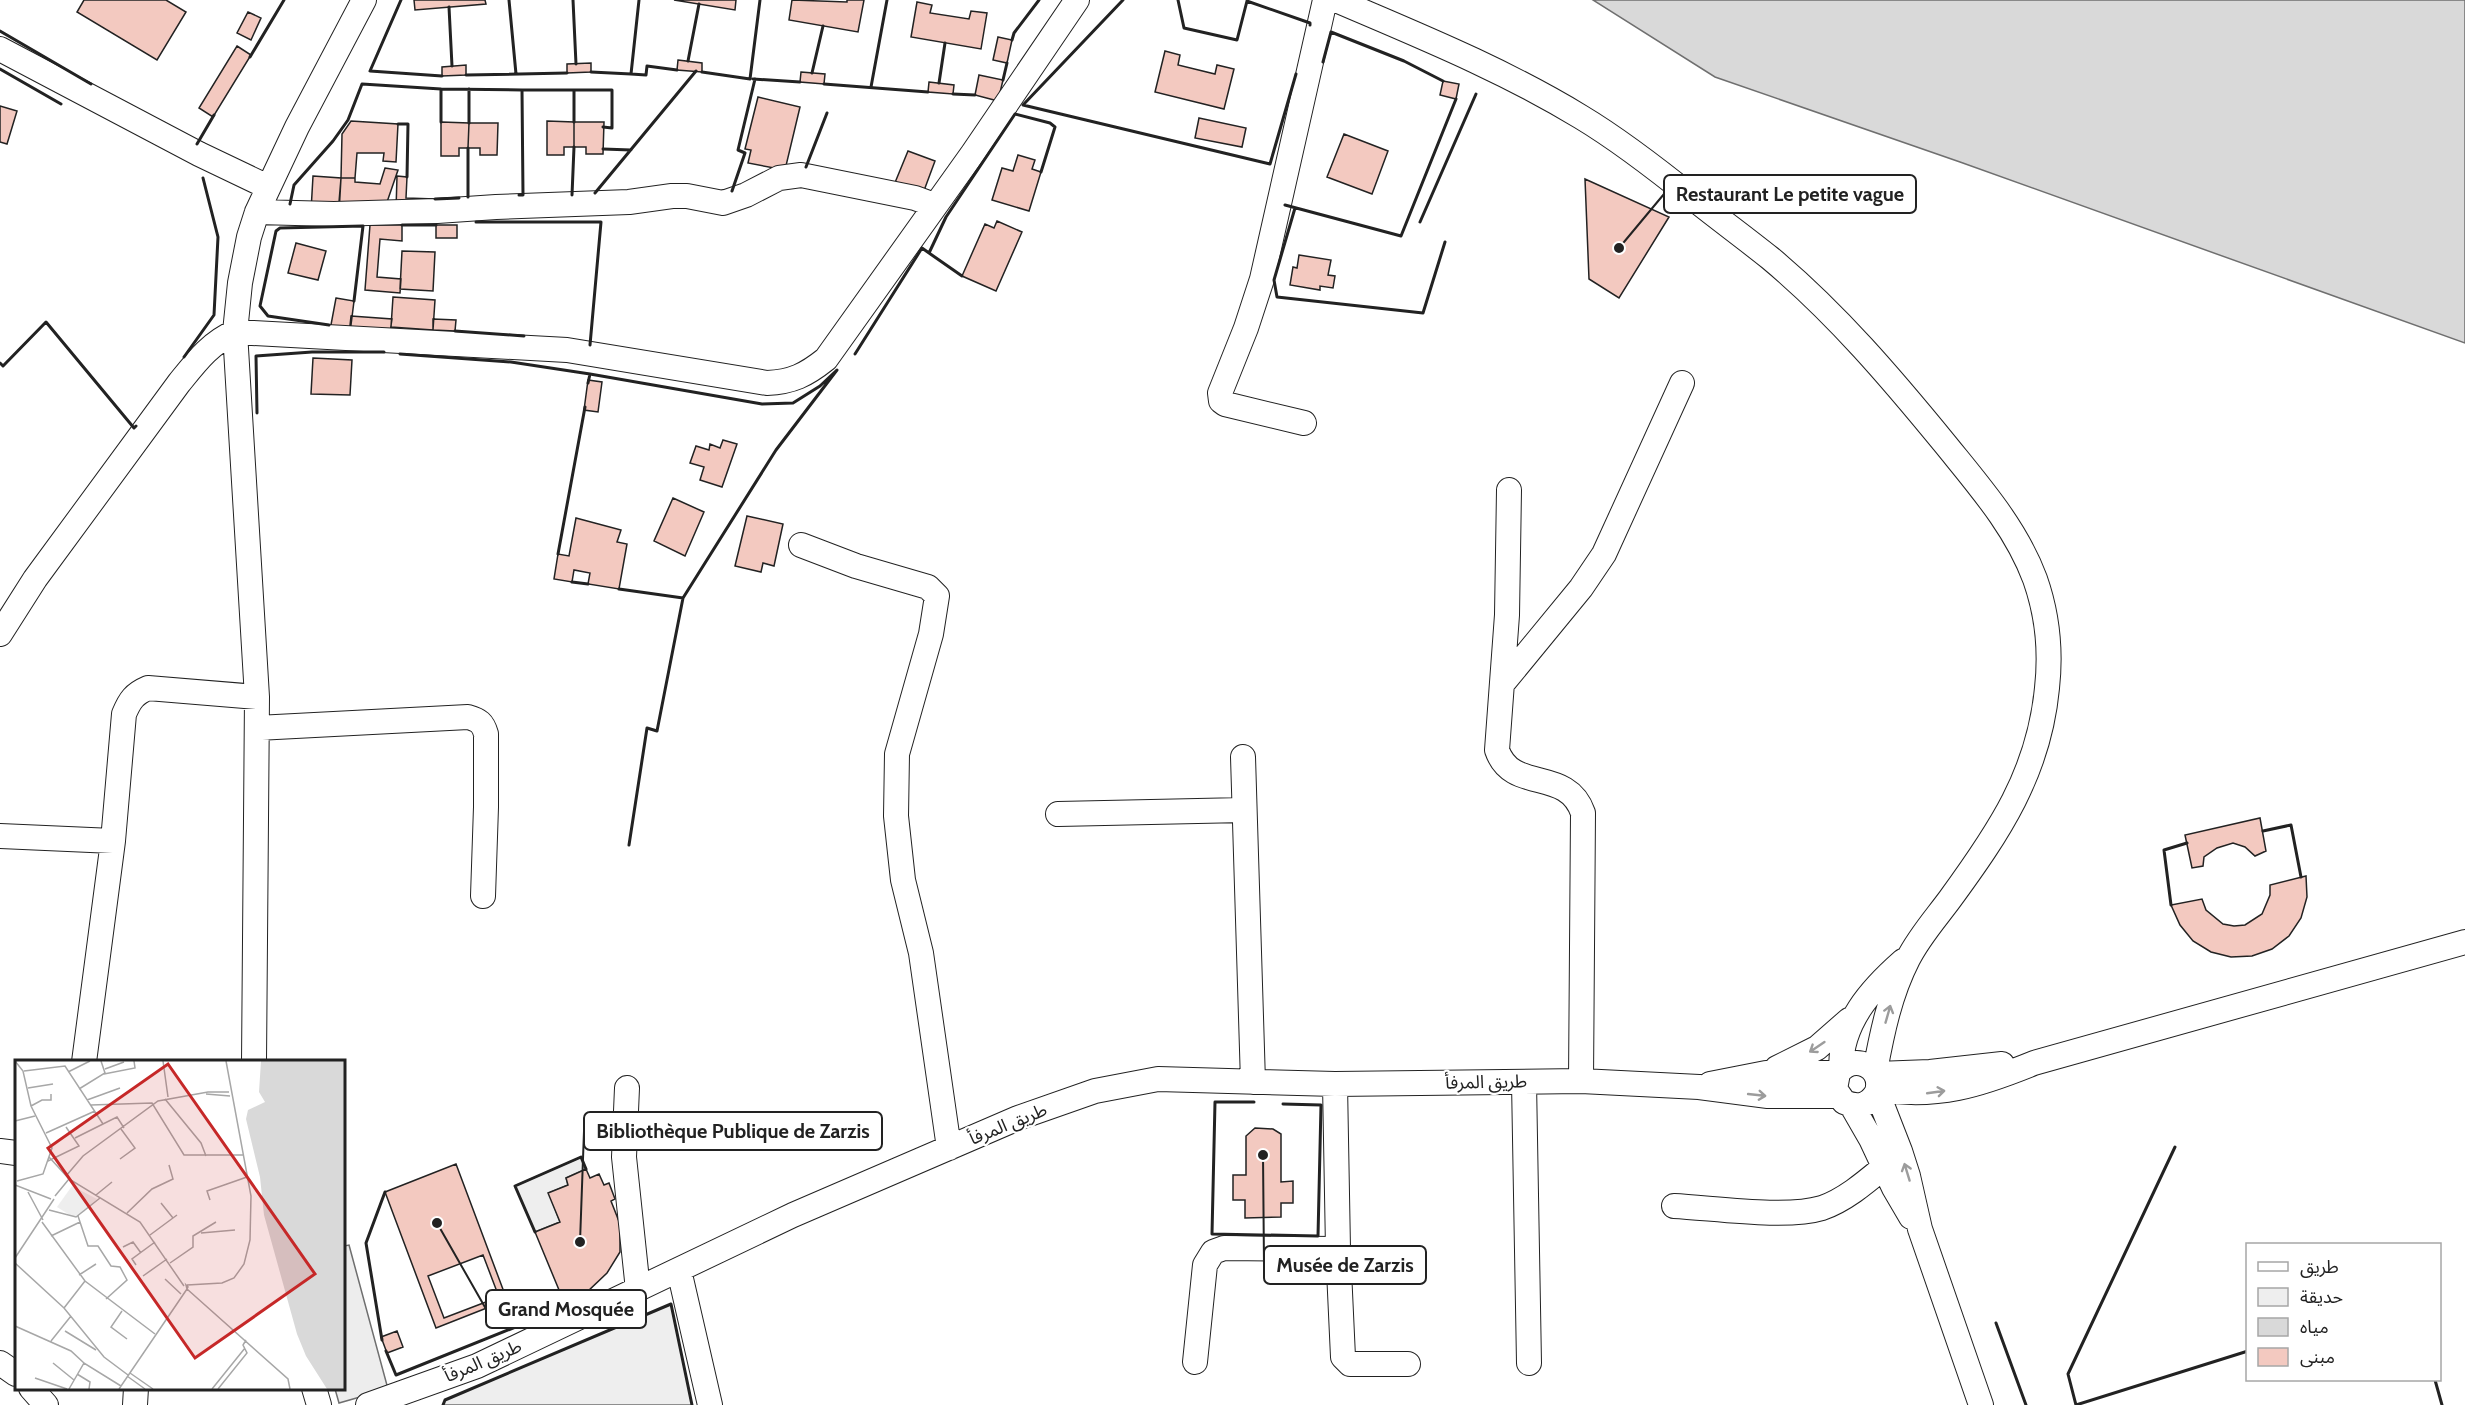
<svg xmlns="http://www.w3.org/2000/svg" width="2465" height="1405" viewBox="0 0 2465 1405" font-family="Cabin,'Noto Sans Arabic',sans-serif">
	<style>
		.green { fill: #eee; stroke: #6f6f6f; stroke-width: 1.5 }
		.parking { fill: #ededed; stroke: #6f6f6f; stroke-width: 1.5 }
		.water { fill: #d9d9d9; stroke: #6f6f6f; stroke-width: 1.5 }
		.building { fill: #f3c9c0; stroke: #222; stroke-width: 1.5; fill-rule: evenodd }
		.lines { fill: none; stroke-linecap: round; stroke-linejoin: round }
		.minor-casing { stroke: #222; stroke-width: 26 }
		.minor { stroke: #fff; stroke-width: 24 }
		.wall { stroke: #222; stroke-width: 3 }
		.oneway { stroke: #9c9c9c }
		.labels { text-anchor: middle; dominant-baseline: central; stroke-width: 4.5; stroke-linejoin: round; paint-order: stroke }
		.street-label { font-size: 18px; fill: #222; stroke: #fff }
		.inset-road { fill: none; stroke: #a7a7a7; stroke-width: 1.5 }
		.view { fill: #c62828; fill-opacity: 0.15; stroke: #c62828; stroke-width: 3 }
		.inset-edge { fill: none; stroke: #222; stroke-width: 3 }
		.leader { fill: none; stroke: #222; stroke-width: 2 }
		.callout-dot { fill: #222; stroke: #fff; stroke-width: 2 }
		.callout { fill: #fff; stroke: #222; stroke-width: 2 }
		.callout-label { font-size: 20px; text-anchor: middle; font-weight: bold; fill: #222 }
	</style>
	<rect width="100%" height="100%" fill="#fff"/>
	<path class="green" d="M581 1157 586 1169 566 1178 568 1185 549 1193 560 1222 535 1232 515 1186Z
		M671 1304 692 1405H443L445 1400Z"/>
	<path class="parking" d="M349 1245 388 1389 339 1403 335 1389 344 1388V1246Z"/>
	<path class="water" d="M1593 0H2465V343L1960 162 1715 77Z"/>
	<path class="building" d="M84 0H166L186 12 157 60 77 12Z
		M414 0H485L486 4 415 10Z
		M674 0H736L735 10Z
		M792 0 847 2V0H864L858 32 789 20Z
		M917 2 932 5 930 13 969 19 971 11 987 13 981 49 911 37Z
		M248 12 261 18 251 40 237 33Z
		M998 37 1012 40 1007 63 993 60Z
		M237 46 251 55 213 117 199 108Z
		M1165 51 1180 55 1178 65 1215 74 1217 65 1234 69 1224 109 1155 92Z
		M678 60 702 63V72L677 70Z
		M591 63V72L567 73V64Z
		M466 65V75L442 76V67Z
		M801 72 825 74 824 84 800 82Z
		M979 75 1003 80 998 101 975 95Z
		M1443 81 1459 84 1456 99 1440 95Z
		M929 82 954 85 953 94 928 92Z
		M758 97 800 107 785 170 748 163 751 150 745 149Z
		M0 106 17 111 7 144 0 142Z
		M1199 118 1246 128 1242 147 1195 138Z
		M351 121 398 124 396 162 383 161 384 153H357L355 178H341L342 134Z
		M547 121 574 122V147H564V155H547Z
		M441 122 469 123 468 148H459V156H441Z
		M574 122H604L603 154H586V147H574Z
		M469 123H498L497 155H480V148H468Z
		M1344 134 1388 151 1372 194 1327 177Z
		M908 151 935 161 922 196 894 185Z
		M1018 155 1035 160 1032 169 1041 172 1029 211 992 200 1002 168 1013 171Z
		M385 168 398 170 386 205 339 202 341 178H355V182L380 184Z
		M313 176 341 178 339 213 311 211Z
		M397 176 407 177 406 198 435 199V211L396 210Z
		M1585 179 1669 217 1619 298 1589 279Z
		M997 221 1022 232 996 291 962 276 985 224 994 228Z
		M370 225H402V241L380 239 377 277 401 279 400 293 365 290Z
		M436 225H457V238H436Z
		M296 243 326 251 318 280 288 273Z
		M402 251 435 252 433 291 400 289Z
		M1299 255 1331 260 1328 275 1335 276 1333 288 1320 286V290L1290 285 1293 267 1297 268Z
		M393 297 435 300 433 330 391 327Z
		M336 298 354 301 350 333 330 330Z
		M351 316 392 319 389 339 349 335Z
		M433 319 456 320 455 331 433 330Z
		M313 358 352 360 350 395 311 394Z
		M588 380 602 382 598 412 584 410Z
		M723 440 737 444 722 487 700 480 704 467 690 463 696 446 709 450 710 444 720 448Z
		M673 498 704 512 685 556 654 541Z
		M747 516 783 524 774 566 763 563 761 572 735 566Z
		M576 518 621 530 617 542 627 544 619 589 588 584 590 573 574 570 572 582 554 579 558 554 569 556Z
		M2260 818 2266 851 2255 856 2245 847 2233 843 2217 848 2204 857 2203 866 2192 868 2185 835Z
		M2306 876 2307 897 2301 918 2289 936 2272 949 2252 956 2231 957 2211 952 2193 941 2180 925 2171 905 2202 899 2206 910 2223 924 2234 926 2245 925 2262 914 2270 895V885Z
		M1255 1128 1273 1129 1281 1134V1182L1293 1181V1203H1281V1217L1245 1218V1200H1233V1175H1246V1136Z
		M456 1164 507 1300 436 1328 385 1192ZM483 1255 499 1297 444 1318 428 1276Z
		M586 1169 590 1178 599 1174 604 1185 609 1183 615 1199 611 1201 620 1224V1252L607 1273 588 1291 564 1302 535 1232 560 1222 548 1193 568 1185 566 1178Z
		M397 1331 403 1347 387 1353 381 1337Z"/>
	<g class="lines">
		<defs>
			<path id="minor" d="M1336 0C1420 36 1502 69 1581 117 1621 141 1658 170 1694 199 1719 219 1745 238 1770 258 1836 313 1892 379 1946 445 1980 487 2016 528 2035 579 2047 613 2051 652 2047 688 2039 773 1999 832 1950 899 1936 918 1919 937 1908 959 1890 994 1882 1033 1875 1071
				M0 49 199 154 268 187
				M257 212 334 214 437 211 496 207 629 202 672 196H687L723 203 746 195 779 178 801 175 915 198 934 205
				M1304 423 1225 404 1221 401 1220 393 1246 328 1262 279 1325 0
				M1509 490 1507 615 1497 750C1512 794 1567 766 1583 813L1581 1081
				M801 545 856 566 928 587 937 596 931 634 897 754 896 816 903 880 921 953 949 1148
				M0 634 35 579 179 383C196 362 210 343 235 332L567 350 767 383C792 382 806 375 826 359L973 153 1077 0
				M1503 683 1581 588 1604 554 1682 383
				M257 728 468 717C479 720 483 723 486 734V807L483 896
				M1243 757 1253 1082
				M1058 814 1244 810
				M0 836 113 841 124 714C130 700 134 694 148 688L257 697
				M84 1062 113 841
				M254 1062 257 697 235 332 240 283 249 237 257 212 297 127 364 0
				M1777 1068 1817 1048 1849 1020
				M1841 1068C1841 1023 1870 990 1903 961
				M1877 1074 1930 1072 2002 1064
				M1524 1082 1529 1363
				M1335 1084 1338 1249 1343 1357 1350 1364H1408
				M1710 1084 1766 1073H1838
				M627 1088 624 1157 638 1290
				M1878 1089C1937 1099 1980 1085 2034 1063L2465 942
				M1877 1092C1869 1106 1858 1108 1844 1102L1835 1089 1838 1073C1854 1052 1884 1067 1877 1092L1900 1151 1908 1176 1920 1229 1981 1405
				M1852 1106 1871 1139 1894 1188 1911 1217
				M0 1151 16 1153
				M1674 1206C1714 1208 1786 1219 1822 1208 1845 1200 1866 1182 1884 1167
				M679 1270 710 1405
				M1195 1362 1205 1265 1213 1252 1224 1248 1338 1249
				M0 1363 16 1374
				M31 1388 46 1405
				M314 1388 319 1405
				M135 1405 136 1388
				M368 1405 477 1366 793 1215 1018 1118 1095 1091 1158 1079 1335 1084 1581 1081 1699 1087 1768 1096H1838"/>
		</defs>
		<use href="#minor" class="minor-casing"/>
		<use href="#minor" class="minor"/>
		<path class="wall" d="M401 0 370 71 442 76
			M509 0 516 74
			M573 0 576 64
			M1123 0 1023 105 1270 164 1296 74
			M1178 0 1184 28 1237 40 1247 1 1310 23V25
			M449 7 452 66
			M0 31 91 84
			M1012 40 1014 33 1039 0
			M250 57 284 0
			M688 61 699 4
			M1323 62 1331 32 1404 61 1443 81
			M0 69 61 104
			M591 72 631 74 639 0
			M702 72 750 79 760 0
			M812 73 823 26
			M631 74 646 75 647 66 677 70
			M466 75 567 73
			M753 79 800 82
			M1003 80 1007 63
			M939 83 945 43
			M824 84 928 92
			M871 87 887 0
			M441 89 522 90 523 195H519
			M522 90H612V128L603 127
			M574 91V122
			M953 94 975 95
			M469 123V89
			M398 124H408L407 177
			M197 144 214 115
			M603 149 631 150
			M806 167 827 113
			M732 191 745 153 738 150 755 79
			M595 193 696 71
			M572 195 574 147
			M468 197V148
			M435 199 459 198
			M290 204 294 185 333 141 348 120 362 84 441 89V122
			M1285 205 1401 236 1456 99
			M1295 208 1274 280 1277 297 1423 313 1445 242
			M476 222H601L590 345
			M1420 222 1476 94
			M402 225H436
			M929 253 962 276
			M329 325 268 316 260 306 276 231 280 228 363 226 354 301
			M455 331 524 336
			M400 354 511 362 590 374 588 383
			M855 354 922 248 929 253 946 217 1015 114 1050 123 1055 127 1041 172
			M184 357 214 315 218 237 203 178
			M0 363 3 366 46 322 134 428 136 426
			M590 374 762 404 793 403 820 386 837 370 776 450 683 598 619 589
			M257 413 256 356 312 352H384
			M558 554 585 407
			M572 582 588 584
			M2263 831 2291 825 2301 877
			M629 845 647 728 657 731 683 598
			M2171 905 2164 850 2187 843
			M1254 1102H1215L1212 1234 1318 1236 1321 1105 1283 1104
			M535 1232 515 1186 581 1157 586 1169
			M1996 1323 2026 1405
			M382 1340 366 1243 385 1192
			M386 1351 396 1375 518 1326 507 1300
			M2435 1380 2442 1405
			M443 1405 445 1400 671 1304 692 1405
			M2076 1405 2068 1374 2175 1147
			M2076 1405 2248 1351"/>
	</g>
	<defs><path id="oneway-shaft" d="M-6 0H5M1.5-3L5.5 0L1.5 3" fill="none" stroke-width="1.6" stroke-linecap="round" stroke-linejoin="round" transform="scale(1.5)"/></defs>
	<g class="oneway">
		<use href="#oneway-shaft" transform="translate(1888 1014) rotate(-74)"/>
		<use href="#oneway-shaft" transform="translate(1817 1047) rotate(146)"/>
		<use href="#oneway-shaft" transform="translate(1936 1092) rotate(-8)"/>
		<use href="#oneway-shaft" transform="translate(1757 1095) rotate(6)"/>
		<use href="#oneway-shaft" transform="translate(1907 1172) rotate(-107)"/>
	</g>
	<g class="labels">
		<g class="street-label">
			<text transform="translate(1486 1082) rotate(-1)">طريق المرفأ</text>
			<text transform="translate(1008 1124) rotate(-22)">طريق المرفأ</text>
			<text transform="translate(483 1361) rotate(-23)">طريق المرفأ</text>
		</g>
	</g>
	<g transform="translate(15 1060)">
		<rect width="330" height="330" fill="#fff"/>
		<path d="M57 126 82 139 69 152 58 157 42 147Z" fill="#eee"/>
		<path d="M246 1H330V329H312L291 296 282 274 249 155 245 117 231 59 233 50 250 42 244 32Z" fill="#d9d9d9"/>
		<path class="inset-road" d="M0 1 8 11 16 46 37 88 28 114 2 121M148 1 153 37M90 9 109 2M9 11 50 6 88 64 102 57 109 68M53 12 75 1M89 14 120 8 119 1M13 28 38 24M64 29 90 13 86 1M191 34 215 36M150 39 186 83 191 96M72 40 105 28M76 45 137 43 169 95H228M16 46 27 40H36V34M0 61 20 56M31 73 80 51M60 78 88 64M34 97 54 119 125 162 169 226M105 99 120 88 106 69M33 101 64 86 51 67M51 116 68 96 143 41 193 32H214M0 119V125L36 139M13 132 28 160M81 135 97 122M40 136 54 119M195 140 192 131 232 117M146 143 158 158M34 150 61 157 85 138M112 153 137 129 158 119 154 105M63 156 73 186H83L96 206 105 207 112 220 91 239M27 162 70 221 140 274M186 173 220 170M135 175 162 155M36 176 65 162M108 187 118 182 126 193M0 198 39 139M0 203 49 248 89 297 113 315M155 203 178 187V176L201 162M121 205 117 199 140 182M64 215 81 204M128 216 152 199M150 219 166 234M172 225 207 223 219 218 229 204 235 180 236 136 211 1M172 229 273 319 275 329M49 248 70 221M107 251 96 267 112 279M0 266 56 291 69 303M50 271 81 290M36 281 56 256M38 303 59 320M115 313 138 329M62 314 75 322 74 329M112 316 130 329M20 318 52 329M54 329 69 303 106 326M104 329 172 229 171 225 173 227 172 229M197 329 230 288M203 329 232 293 228 285 231 280"/>
		<path class="view" d="M153 4 300 214 180 298 33 88Z"/>
		<rect width="330" height="330" class="inset-edge"/>
	</g>
	<path class="leader" d="M1619 248L1664 194M580 1242L584 1131M1263 1155L1264 1265M437 1223L486 1309"/>
	<g class="callout-dot">
		<circle cx="1619" cy="248" r="6"/>
		<circle cx="580" cy="1242" r="6"/>
		<circle cx="1263" cy="1155" r="6"/>
		<circle cx="437" cy="1223" r="6"/>
	</g>
	<g class="callout">
		<rect x="1664" y="175" width="252" height="38" rx="6"/>
		<rect x="584" y="1112" width="298" height="38" rx="6"/>
		<rect x="1264" y="1246" width="162" height="38" rx="6"/>
		<rect x="486" y="1290" width="160" height="38" rx="6"/>
	</g>
	<g class="callout-label">
		<text x="1790" y="201">Restaurant Le petite vague</text>
		<text x="733" y="1138">Bibliothèque Publique de Zarzis</text>
		<text x="1345" y="1272">Musée de Zarzis</text>
		<text x="566" y="1316">Grand Mosquée</text>
	</g>
	<rect x="2246" y="1243" width="195" height="138" fill="#ffffff" stroke="#a7a7a7" stroke-width="1.5"/>
	<rect x="2258" y="1262" width="30" height="9" fill="#ffffff" stroke="#a7a7a7" stroke-width="1.5"/>
	<text x="2300" y="1273" font-size="18" fill="#222222">طريق</text>
	<rect x="2258" y="1288" width="30" height="18" fill="#eeeeee" stroke="#a7a7a7" stroke-width="1.5"/>
	<text x="2300" y="1303" font-size="18" fill="#222222">حديقة</text>
	<rect x="2258" y="1318" width="30" height="18" fill="#d9d9d9" stroke="#a7a7a7" stroke-width="1.5"/>
	<text x="2300" y="1333" font-size="18" fill="#222222">مياه</text>
	<rect x="2258" y="1348" width="30" height="18" fill="#f3c9c0" stroke="#a7a7a7" stroke-width="1.5"/>
	<text x="2300" y="1363" font-size="18" fill="#222222">مبنى</text>
</svg>
